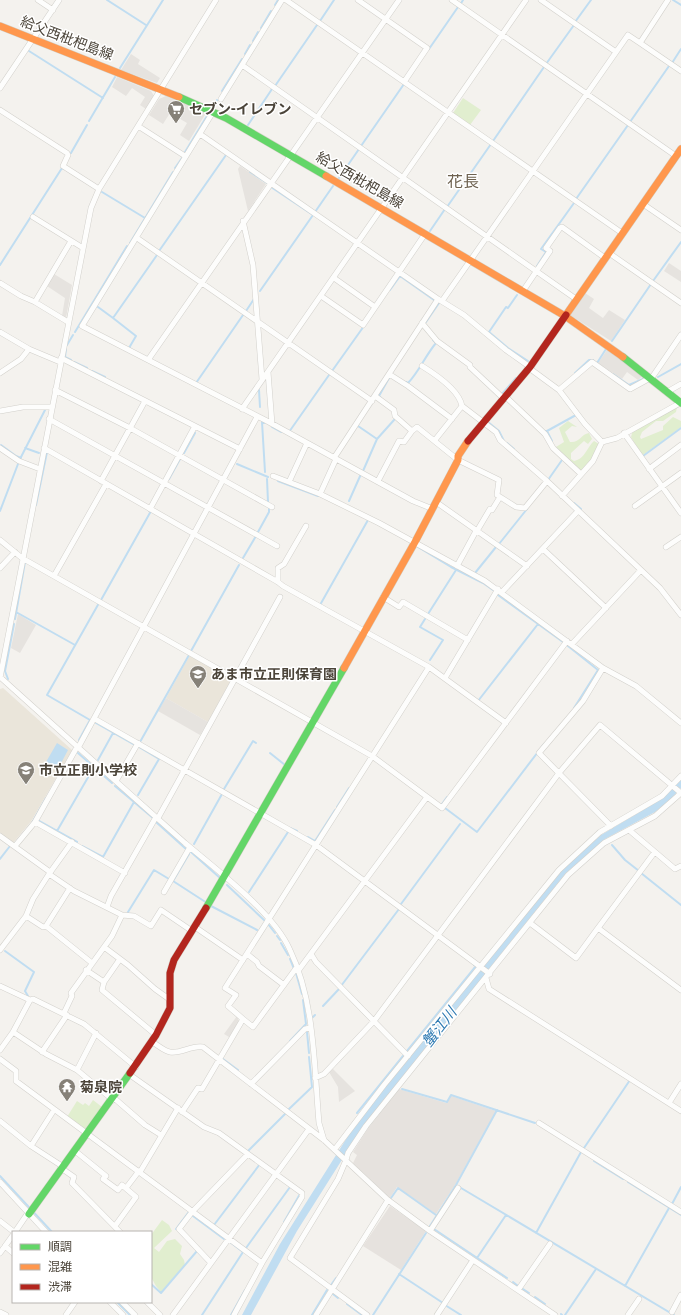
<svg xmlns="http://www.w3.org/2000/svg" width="681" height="1315" viewBox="0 0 681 1315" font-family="Ubuntu,'Noto Sans JP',sans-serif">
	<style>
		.industrial { fill: #e6e2de }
		.education { fill: #eae5da }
		.green { fill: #e1eecf }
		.parking { fill: #e6e3df }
		.water { fill: #c0ddf1 }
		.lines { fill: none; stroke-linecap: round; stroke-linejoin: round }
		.stream { stroke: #c0ddf1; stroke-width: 2 }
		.street-casing { stroke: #d2d0cb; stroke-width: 6 }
		.fast-casing { stroke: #d3cfc5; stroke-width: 8 }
		.slow-casing { stroke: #d3cfc5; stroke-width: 8 }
		.jam-casing { stroke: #d3cfc5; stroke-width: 8 }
		.street { stroke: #fdfdfc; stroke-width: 5 }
		.fast { stroke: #63d668; stroke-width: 7 }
		.slow { stroke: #ff974d; stroke-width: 7 }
		.jam { stroke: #b3261e; stroke-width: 7 }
		.labels { text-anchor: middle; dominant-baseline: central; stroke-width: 3; stroke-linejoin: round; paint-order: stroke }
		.street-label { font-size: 14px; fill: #4b4439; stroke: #fff }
		.poi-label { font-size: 14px; font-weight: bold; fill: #4b4439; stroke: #fff; text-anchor: start }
		.water-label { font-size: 15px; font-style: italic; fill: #2e7ab2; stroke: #fff }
		.quarter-label { font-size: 16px; fill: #6e6250; stroke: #fff }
	</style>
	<rect width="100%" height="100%" fill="#f4f2ee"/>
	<path class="industrial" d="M399 1089 446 1103 451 1096 496 1111 455 1185 436 1214 397 1187 390 1198 353 1163 357 1155 353 1152 367 1130Z
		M390 1206 426 1231 401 1270 363 1246Z"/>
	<path class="education" d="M190 655 230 678 231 680 208 722 166 698Z
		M3 688 72 750 32 820 13 843 0 834V689Z"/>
	<path class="green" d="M463 98 481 110 470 125 453 113Z
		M677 407 676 412 663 421H656L642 432 640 437 641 439 663 430V426L673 417 681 421V427L643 455 641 454 631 437 633 430Z
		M568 421 577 427 572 426 565 432 570 442C580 443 581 434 589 433L592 439 588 444 584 441 571 453V459L574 461C585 459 587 447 594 441L599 444 592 460 581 472 556 447 564 442 559 428Z
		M93 1100 102 1107 86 1128 84 1129 67 1117 77 1101 83 1105 85 1103 89 1106Z
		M162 1220 169 1225 172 1231 154 1248 159 1252 167 1241 175 1239 182 1246 180 1254 184 1260 185 1265 161 1292 156 1286 151 1277V1235Z"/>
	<path class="parking" d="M131 54 140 60 138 64 160 78 157 83 121 70Z
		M117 77 151 91 154 96 146 109 140 105 145 97 132 88 126 96 112 87Z
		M166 96 206 113 189 141 180 135 187 123 170 113 163 124 149 115 159 99Z
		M240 166 266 184 248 211 238 169Z
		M669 263 681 271V282L664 271Z
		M54 274 72 285 66 318 62 316 65 298 47 286Z
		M585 293 594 299 589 308 603 318 609 310 625 320 611 341 570 315Z
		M607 350 626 363 643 376 638 380 627 372 622 379 598 363Z
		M18 614 36 625 20 653 11 648Z
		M166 698 208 722 200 735 158 711Z
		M237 1016 239 1022 229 1037 224 1034Z
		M333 1069 355 1091 339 1102 338 1087 329 1072Z"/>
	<path class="water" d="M57 743 68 750 58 769 46 762Z
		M681 778V788L668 802 655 812 605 839 566 873 489 969 487 974 345 1155 297 1231 251 1315H242L280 1244 355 1125 561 870 601 835 663 798Z"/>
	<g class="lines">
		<path class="stream" d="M107 0 146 25
			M673 0 681 5
			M275 5 278 0
			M460 5 463 0
			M320 21 334 0
			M575 22 591 0
			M261 28 271 11
			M253 41 258 32
			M429 49 458 7
			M29 51 103 98
			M245 54 250 45
			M672 63 681 49
			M546 64 574 25
			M120 68 163 0
			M275 86 317 25
			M222 91 242 59
			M214 105 217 100
			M89 121 115 77
			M630 122 669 66
			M248 125 272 89
			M493 141 544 67
			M361 146 404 84
			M185 152 207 116
			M71 153 87 125
			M175 168 182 158
			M250 172 267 183
			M339 178 359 149
			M271 187 313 215
			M102 192 145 218
			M576 199 628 125
			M447 207 491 144
			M315 212 333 186
			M430 231 445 209
			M130 243 173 172
			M159 251 226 155
			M0 265 62 168 64 169
			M537 266 546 252 541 249 574 203
			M653 281 681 242
			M390 290 400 276 434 300
			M260 291 313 215
			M517 295 508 308 506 307 489 332 508 348 528 361
			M98 307 113 318
			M246 311 254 299
			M426 322 439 303
			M75 332 127 246
			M612 341 651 284
			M67 345 73 335
			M66 349 65 357 71 360
			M131 349 129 348 136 336 113 318 157 255
			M74 362 87 368
			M597 363 606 349
			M92 371 105 377
			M332 371 364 326
			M575 373 589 360H593
			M613 374 629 385 643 379
			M658 377 681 364
			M406 382 408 383C419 372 425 356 436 343L433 340
			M196 383 243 315
			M259 390 260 407
			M502 394 516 378
			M381 398 379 396 389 378
			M488 422 499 431 504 441
			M264 423 262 422 265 472
			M358 426 377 439
			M272 427 281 432
			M544 431H547L552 441
			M547 431 576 415 575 414
			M289 432 329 375
			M507 443 514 449
			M1 445 16 456 21 458
			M25 448 39 453
			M184 453 195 433
			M643 456 681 428
			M20 459 45 410
			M237 464 268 477
			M363 471 377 439 394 420
			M169 479 180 459
			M267 479 268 502
			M548 480 562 460
			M278 481 318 496
			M349 501 361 474
			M574 503 581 509
			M36 505 47 452
			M0 511 18 464
			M258 532 269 512V509
			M499 544 527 509
			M418 547 451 567 483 583 493 590
			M243 558 256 536
			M475 573 496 547
			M498 595 563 642
			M101 600 151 511H149
			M320 605 368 520
			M16 612 75 645
			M428 614 456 570
			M15 619 25 562
			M425 619 420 627 443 640 430 660
			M568 646 598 670 574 708
			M191 651 239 565
			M8 679 5 671 14 624
			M478 701 538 624
			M96 723 133 744
			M79 740 90 720 47 695 99 603
			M140 742 189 655
			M78 753 112 783
			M270 753 285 765
			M98 760 113 733
			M115 786 153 818
			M224 789 253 741 256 743
			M138 795 159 759 139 747
			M442 804 447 797
			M337 807 349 788
			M445 808 477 832 544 744
			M39 821 77 842
			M156 822 186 849
			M32 823 46 798
			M290 828 297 831
			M57 831 94 767
			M308 837 315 841 335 810
			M194 844 222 794
			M612 845 625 860 639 871
			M82 846 103 857 134 802
			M191 852 220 878
			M189 854 173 881 207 903
			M0 859 10 846
			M641 873 681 905
			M227 885 264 920
			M249 892 288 832
			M401 904 460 824
			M211 906 257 930
			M128 912 154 870 169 879
			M268 924 275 933
			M277 936 280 940
			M281 943 288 955
			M5 951 34 972 25 991 28 996
			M290 959 294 969
			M296 973 302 994
			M341 986 399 909
			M303 1000 306 1024
			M323 1006 339 989
			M313 1017 315 1015
			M307 1032 309 1053
			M290 1041 306 1024
			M407 1051 476 966 474 965
			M223 1059 238 1070
			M402 1089 447 1102 451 1095 535 1123
			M289 1109 312 1087 309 1057
			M357 1113 403 1056
			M584 1148 630 1080
			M248 1151 285 1114
			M594 1161 623 1179
			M0 1176 52 1232
			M628 1182 681 1215
			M456 1185 674 1315
			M391 1198 398 1188 436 1215
			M672 1204 681 1187
			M193 1216 224 1239
			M284 1222 300 1194
			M214 1225 260 1164
			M430 1226 456 1185 497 1110
			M176 1229 188 1213
			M434 1229 507 1278
			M536 1233 581 1152
			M246 1248 290 1187
			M477 1258 506 1215
			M399 1274 443 1303
			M513 1282 518 1286
			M151 1284 161 1293 197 1251 196 1250
			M331 1285 336 1278
			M625 1286 669 1208
			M523 1289 529 1293
			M333 1294 338 1298
			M535 1297 545 1304
			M117 1302 130 1315
			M347 1304 362 1315
			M445 1305 461 1315
			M561 1314 562 1315
			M202 1315 243 1252 230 1242
			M231 1315 245 1290
			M312 1315 327 1290
			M373 1315 426 1233
			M565 1315 596 1269"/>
		<defs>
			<path id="street" d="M38 0 53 10
				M286 0 622 233
				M358 0 427 48 404 82
				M452 0 676 156
				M541 0 616 52
				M640 43 681 71
				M242 65 576 299
				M0 88 59 0
				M221 99 282 0
				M0 110 67 153 68 155 63 166 99 189
				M213 112 82 326 267 421 413 501 433 509
				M138 126 185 156
				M200 134 438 299
				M643 204 681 230
				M33 217 83 248
				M243 221 253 265 262 379
				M137 238 372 401
				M609 253 681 303
				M334 278 375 307
				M0 283 21 296 35 302
				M523 291 550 251 546 248 560 228 562 227 605 258
				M321 296 363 325 425 234
				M442 301 628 35 640 43 668 0
				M68 322 35 302 71 241
				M422 323 437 341 470 365V367L503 398
				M0 332 29 349 60 362
				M61 358 240 449
				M148 360 399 0
				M422 366C435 374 459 390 462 406
				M529 368 559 390 585 424 602 442 617 438 680 403
				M268 372 272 424
				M0 373 21 359 29 349
				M389 374 408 386 452 419
				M651 379 681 335
				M55 390 130 428 272 507
				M559 390 592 362 630 389 650 378
				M667 392 681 384
				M375 396 394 410 395 416 412 431 417 427 458 460 499 480 497 495 516 507 525 508 547 481
				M505 396 545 434 553 448 581 474
				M242 409 526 0
				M0 411 23 407H51
				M49 419 277 546
				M624 433 681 513
				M435 440 462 406 496 432 500 440 547 481 660 588 681 615
				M0 448 19 461 40 469
				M44 448 278 582 283 586 429 667 506 723
				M334 458 438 299 464 315 506 350 530 367
				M649 469 681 445
				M273 476 320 494 379 523 485 581 603 668 583 701 539 753 611 826
				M101 481 145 401
				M378 481 399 441 404 442 412 431
				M289 482 307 443
				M320 494 336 459
				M562 496 593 461 602 442
				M436 502 527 566
				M635 506 681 473
				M150 509 195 426
				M477 531 490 509 492 510 500 497
				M0 540 22 558 372 756 442 808 567 641
				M666 547 681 537
				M543 549 606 608
				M457 566 476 531
				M0 568 15 552
				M54 576 106 484
				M278 582V568L284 564 306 526
				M502 592 578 511
				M383 597 399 607 403 602 468 640
				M572 644 641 570
				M603 668 636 686 681 723
				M0 677C62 733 123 788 185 843 218 871 273 912 290 950 315 1002 314 1066 319 1123L324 1140
				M0 678 91 208 99 189 216 0
				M445 678 498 589
				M95 719 316 845 490 974
				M78 748 257 417
				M116 781 138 743
				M158 818 280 597
				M35 822 125 873
				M629 830 675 869 681 866
				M0 836 50 872
				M15 846 35 822 77 747
				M49 874 74 891 122 915 112 936 71 993 72 996 64 1013
				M164 892 190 847
				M107 907 111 896 156 817
				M122 915 134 916 151 926 161 910 192 931
				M26 916 43 927 46 926 70 888
				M530 923 576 958 598 928 681 990
				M46 926 92 963
				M195 927 243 960
				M598 928 654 853
				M104 947 128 965 155 989 169 999
				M0 950 26 916 33 899 49 874 72 842
				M247 954 257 962 259 966 284 985
				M311 954 316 962 408 1056
				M86 970 104 982 102 990 156 1035
				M298 971 427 797
				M486 978 489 989 681 1111
				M104 982 120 959
				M0 986 30 1000 33 999 84 1024 136 1067
				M243 1019 228 1006 236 995 225 988 429 667
				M13 1032 46 1054 77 1070 113 1100
				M152 1042C158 1045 164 1051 170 1052 181 1054 191 1045 203 1047L324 1140 388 1200 430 1231 555 1315
				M0 1050 13 1032 30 1000
				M42 1052 67 1015
				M0 1059 16 1071V1081L262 1263
				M77 1070 96 1033
				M130 1075 204 1127 219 1133 302 1193V1197L262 1263 234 1315
				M315 1078 324 1074 374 1021 559 773 600 725 681 793
				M251 1084 305 1029 310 1028
				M114 1098 145 1125 161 1135
				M669 1103 681 1084
				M182 1112 198 1088 202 1089 243 1019 253 1027 297 967
				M0 1121 31 1146 62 1166
				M539 1123 681 1212
				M31 1146 54 1110
				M335 1149 384 1085 559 870 600 832 662 796 681 776
				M74 1150 106 1176 103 1179 118 1190 122 1185 136 1197 115 1226
				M61 1168 74 1177 72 1183 120 1232
				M140 1172 178 1108
				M0 1182 46 1232
				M126 1188 139 1171
				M0 1221 14 1232
				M430 1231 458 1188
				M15 1232 28 1213
				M5 1246 13 1253
				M0 1253 13 1235
				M211 1263 179 1229 192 1212 248 1154
				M518 1290 550 1244
				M110 1302 123 1315
				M122 1302 135 1315
				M147 1302 160 1315
				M0 1312 6 1315
				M672 1312 681 1295
				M66 1315 75 1302
				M173 1315 309 1129
				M316 1315 388 1200
				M367 1315 290 1258 338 1179 346 1160 348 1153 366 1126 568 875 604 843 655 816 681 793
				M437 1315 473 1260
				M628 1315 639 1299"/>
			<path id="fast" d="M179 97 226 118 326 176
				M623 357 681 403
				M206 908 344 668
				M29 1214 130 1073"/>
			<path id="slow" d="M0 26 179 97
				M326 176 565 316 623 357
				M566 315 681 149
				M344 668 415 542 458 460V456L468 441"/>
			<path id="jam" d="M468 441 530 367 566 315
				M130 1073 156 1035 170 1008V973L174 960 206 908"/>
		</defs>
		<use href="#street" class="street-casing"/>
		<use href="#fast" class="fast-casing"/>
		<use href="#slow" class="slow-casing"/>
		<use href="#jam" class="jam-casing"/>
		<use href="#street" class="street"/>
		<use href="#fast" class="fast"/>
		<use href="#slow" class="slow"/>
		<use href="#jam" class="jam"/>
	</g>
	<defs>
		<symbol id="supermarket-pin" viewBox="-11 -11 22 30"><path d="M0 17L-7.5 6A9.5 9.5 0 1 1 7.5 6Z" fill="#868178" stroke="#fff"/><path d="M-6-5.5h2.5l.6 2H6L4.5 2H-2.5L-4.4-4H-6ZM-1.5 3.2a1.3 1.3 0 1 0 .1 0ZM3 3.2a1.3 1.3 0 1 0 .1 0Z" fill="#fff"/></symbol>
		<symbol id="school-pin" viewBox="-11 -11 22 30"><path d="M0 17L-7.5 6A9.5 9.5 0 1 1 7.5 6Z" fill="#868178" stroke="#fff"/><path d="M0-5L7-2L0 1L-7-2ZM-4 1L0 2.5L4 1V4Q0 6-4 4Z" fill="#fff"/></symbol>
		<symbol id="temple-pin" viewBox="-11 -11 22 30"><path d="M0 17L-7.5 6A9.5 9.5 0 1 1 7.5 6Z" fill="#868178" stroke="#fff"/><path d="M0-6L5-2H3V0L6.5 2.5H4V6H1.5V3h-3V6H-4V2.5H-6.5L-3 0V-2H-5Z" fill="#fff"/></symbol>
	</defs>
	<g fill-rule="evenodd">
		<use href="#supermarket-pin" x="166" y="99" width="20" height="27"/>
		<use href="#school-pin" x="188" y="664" width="20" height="27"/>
		<use href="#school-pin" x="16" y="760" width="20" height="27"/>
		<use href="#temple-pin" x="57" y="1077" width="20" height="27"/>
	</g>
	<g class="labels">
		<g class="street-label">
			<text transform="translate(67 38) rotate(21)">給父西枇杷島線</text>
			<text transform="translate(360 180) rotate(30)">給父西枇杷島線</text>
		</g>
		<g class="poi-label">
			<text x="189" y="109">セブン-イレブン</text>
			<text x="211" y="674">あま市立正則保育園</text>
			<text x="39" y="770">市立正則小学校</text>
			<text x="80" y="1087">菊泉院</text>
		</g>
		<g class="water-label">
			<text transform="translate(439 1027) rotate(-52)">蟹江川</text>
		</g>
		<g class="quarter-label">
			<text x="463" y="181">花長</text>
		</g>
	</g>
	<rect x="12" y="1231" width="140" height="72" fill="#ffffff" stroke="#b7b4b0"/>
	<rect x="20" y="1244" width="20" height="6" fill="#63d668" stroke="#b7b4b0"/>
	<text x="48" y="1251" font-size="12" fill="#4b4439">順調</text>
	<rect x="20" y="1264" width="20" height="6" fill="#ff974d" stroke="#b7b4b0"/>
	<text x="48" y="1271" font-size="12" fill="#4b4439">混雑</text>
	<rect x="20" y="1284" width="20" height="6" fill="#b3261e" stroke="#b7b4b0"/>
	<text x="48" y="1291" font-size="12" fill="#4b4439">渋滞</text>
</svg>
